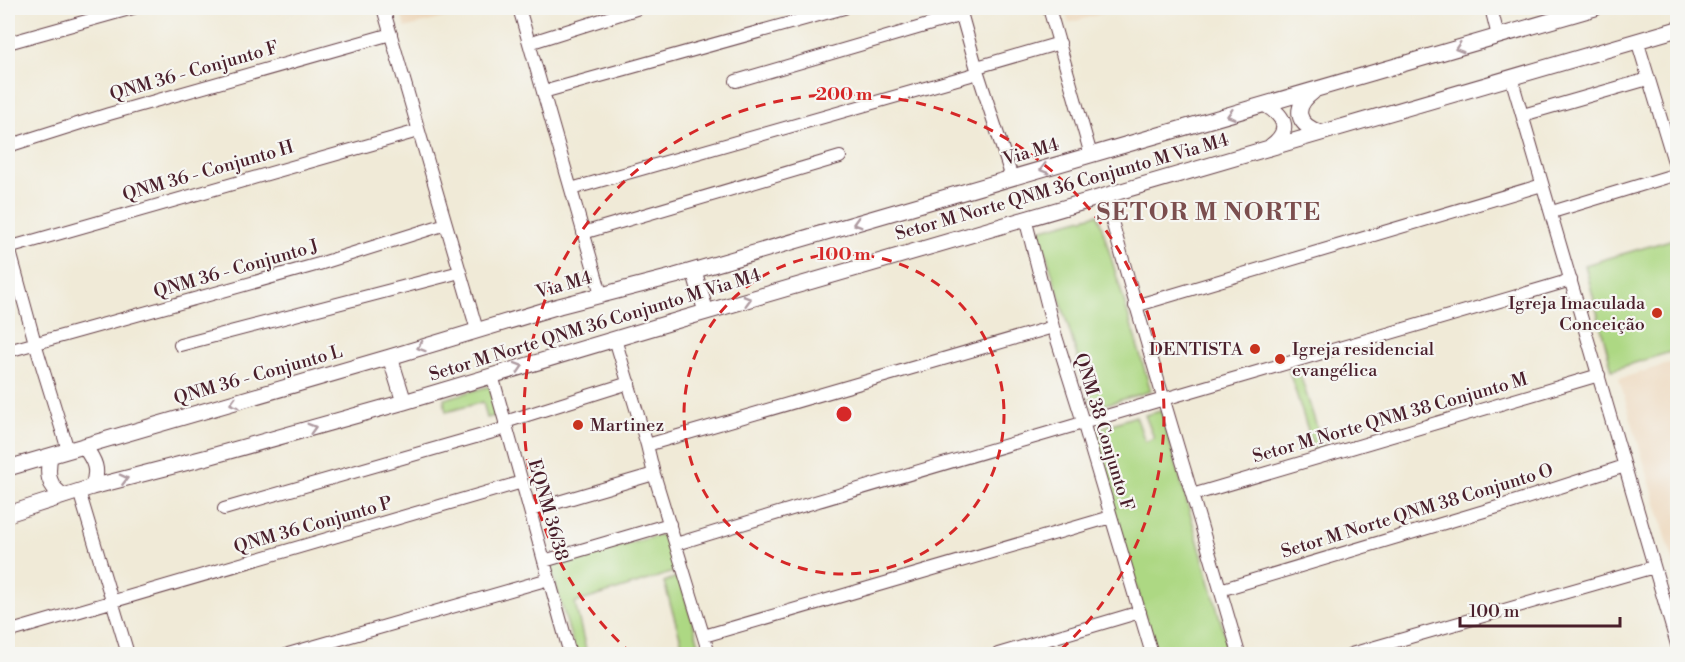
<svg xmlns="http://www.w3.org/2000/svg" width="1685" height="662" viewBox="0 0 1685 662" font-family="'Libre Bodoni',serif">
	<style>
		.built { fill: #edd7bb }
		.green { fill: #add883; stroke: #7c7c57; stroke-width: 1.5 }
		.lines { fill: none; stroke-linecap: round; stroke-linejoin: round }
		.minor-casing { stroke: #633d45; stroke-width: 14 }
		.major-casing { stroke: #633d45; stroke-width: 17 }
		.minor { stroke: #fff; stroke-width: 12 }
		.major { stroke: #fff; stroke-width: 15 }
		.oneway { stroke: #ae9aa0 }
		.ring { fill: none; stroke: #d62828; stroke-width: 3; stroke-dasharray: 10 8 }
		.poi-dot { fill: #c8321e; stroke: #f6f6f2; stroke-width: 2 }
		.labels { text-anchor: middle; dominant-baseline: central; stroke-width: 4.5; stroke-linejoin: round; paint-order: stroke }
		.street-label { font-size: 18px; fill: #4a1f2b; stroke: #f6f6f2 }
		.poi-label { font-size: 18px; fill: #4a1f2b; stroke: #f6f6f2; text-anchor: end }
		.district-label { font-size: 24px; font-weight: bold; letter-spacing: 1.5px; fill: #7b4e4e; stroke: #f6f6f2 }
		.centre { fill: #d62828; stroke: #f6f6f2; stroke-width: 3 }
		.ring-label { font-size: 18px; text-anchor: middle; font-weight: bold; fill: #d62828; stroke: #f6f6f2; stroke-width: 4.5; stroke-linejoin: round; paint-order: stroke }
	</style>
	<rect width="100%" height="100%" fill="#f6f6f2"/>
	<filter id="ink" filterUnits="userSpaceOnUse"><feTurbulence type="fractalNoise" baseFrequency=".0167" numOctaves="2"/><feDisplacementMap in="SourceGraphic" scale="12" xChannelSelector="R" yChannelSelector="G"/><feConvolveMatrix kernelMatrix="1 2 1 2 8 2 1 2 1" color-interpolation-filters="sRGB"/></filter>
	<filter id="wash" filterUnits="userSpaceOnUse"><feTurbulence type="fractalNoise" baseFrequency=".008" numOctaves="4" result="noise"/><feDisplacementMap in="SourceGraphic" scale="24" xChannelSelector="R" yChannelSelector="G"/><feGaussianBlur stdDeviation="1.35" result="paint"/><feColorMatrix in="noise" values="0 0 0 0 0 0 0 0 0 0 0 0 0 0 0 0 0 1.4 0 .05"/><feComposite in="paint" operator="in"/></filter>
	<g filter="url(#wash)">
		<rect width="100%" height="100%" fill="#f0ead7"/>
		<path class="built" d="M400 8H480L405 28Z
			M1064 8H1121L1069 23Z
			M1677 361 1678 566 1675 567 1619 379Z"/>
		<path class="green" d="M1098 214 1151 391 1093 408 1039 230Z
			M1677 238V350L1612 370 1585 265Z
			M1298 368 1323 446 1314 449 1289 371Z
			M490 386 499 415 487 418 483 402 446 412 444 399Z
			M1161 411 1230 654H1156L1091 431 1136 416 1145 442 1154 438 1145 415Z
			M667 533 677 571 575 603 587 654H576L550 566Z
			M679 576 702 654H685L664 582Z"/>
	</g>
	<g filter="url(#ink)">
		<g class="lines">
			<defs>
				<path id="minor" d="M383 8 477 330
					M519 8 601 294
					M1049 8 1091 155
					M1491 8 1498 36
					M960 9 978 73 1012 178
					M1637 40 1678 175
					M8 43 133 8
					M529 43 639 8
					M977 67 1060 43
					M1511 77 1678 648
					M736 81 962 15
					M543 92 844 8
					M1523 115 1648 79
					M8 146 109 114 391 34
					M571 189 978 73
					M1105 196C1147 349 1195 501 1239 654
					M1552 212 1677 174
					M1025 218 1053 327 1083 422 1152 654
					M583 233 840 157
					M8 244 35 343 68 450
					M8 248 418 131
					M1135 306 1542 185
					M615 339 647 445 654 474 709 654
					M180 345 460 272
					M8 351 319 264 446 224
					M492 375 570 654
					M505 422 629 383
					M647 445 1053 327
					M79 491 128 654
					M1192 495 1599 375
					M224 509 507 428
					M531 510 654 474
					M676 544C974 453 1273 368 1571 280
					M544 561 670 524
					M1220 590 1501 506 1625 466
					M8 632 522 482
					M704 636 1111 517
					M288 654 549 579
					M998 654 1140 612
					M1351 654 1654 567"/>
				<path id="major" d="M1313 92C1293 107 1296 124 1319 132
					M1266 105C1286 117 1291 131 1271 146
					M694 271 706 312
					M390 357 404 402
					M84 446C94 460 100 470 92 487
					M50 456C47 473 47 486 64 496
					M8 468 390 357 559 306 675 276 1595 8
					M8 514 92 487 208 457 404 402 682 319 1678 29"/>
			</defs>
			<use href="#minor" class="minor-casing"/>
			<use href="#major" class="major-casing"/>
			<use href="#minor" class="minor"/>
			<use href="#major" class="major"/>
		</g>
		<defs><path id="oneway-chevron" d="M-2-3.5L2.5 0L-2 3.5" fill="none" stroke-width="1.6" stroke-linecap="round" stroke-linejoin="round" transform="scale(1.5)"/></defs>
		<g class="oneway">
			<use href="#oneway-chevron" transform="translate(1459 48) rotate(163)"/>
			<use href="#oneway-chevron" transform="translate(1231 115) rotate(164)"/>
			<use href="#oneway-chevron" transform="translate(1044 169) rotate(164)"/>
			<use href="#oneway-chevron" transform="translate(857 223) rotate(164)"/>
			<use href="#oneway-chevron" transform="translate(747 300) rotate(-16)"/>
			<use href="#oneway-chevron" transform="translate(421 347) rotate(162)"/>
			<use href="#oneway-chevron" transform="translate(519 367) rotate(-17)"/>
			<use href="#oneway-chevron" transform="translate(234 403) rotate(164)"/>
			<use href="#oneway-chevron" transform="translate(312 428) rotate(-16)"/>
			<use href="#oneway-chevron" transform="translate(124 479) rotate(-14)"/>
		</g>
	</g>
	<g class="ring">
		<circle cx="844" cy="414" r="160"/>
		<path d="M632 654A320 320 0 1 1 1056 654"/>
	</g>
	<g class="poi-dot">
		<circle cx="1657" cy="313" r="6"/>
		<circle cx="1255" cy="349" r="6"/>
		<circle cx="1280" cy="359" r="6"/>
		<circle cx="578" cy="425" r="6"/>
	</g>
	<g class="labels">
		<g class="street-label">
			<text transform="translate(194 71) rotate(-16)">QNM 36 - Conjunto F</text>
			<text transform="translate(1031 152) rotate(-16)">Via M4</text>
			<text transform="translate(208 171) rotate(-16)">QNM 36 - Conjunto H</text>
			<text transform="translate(1062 187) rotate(-16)">Setor M Norte QNM 36 Conjunto M Via M4</text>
			<text transform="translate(236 269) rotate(-16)">QNM 36 - Conjunto J</text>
			<text transform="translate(564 285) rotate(-16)">Via M4</text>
			<text transform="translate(595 325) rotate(-17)">Setor M Norte QNM 36 Conjunto M Via M4</text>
			<text transform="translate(258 375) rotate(-16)">QNM 36 - Conjunto L</text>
			<text transform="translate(1390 418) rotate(-16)">Setor M Norte QNM 38 Conjunto M</text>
			<text transform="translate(1104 432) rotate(73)">QNM 38 Conjunto F</text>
			<text transform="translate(548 510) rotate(74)">EQNM 36/38</text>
			<text transform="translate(1417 511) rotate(-17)">Setor M Norte QNM 38 Conjunto O</text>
			<text transform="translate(313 525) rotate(-16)">QNM 36 Conjunto P</text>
		</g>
		<g class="poi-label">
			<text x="1645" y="303">Igreja Imaculada<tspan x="1645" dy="21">Conceição</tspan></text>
			<text x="1243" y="349">DENTISTA</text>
			<text x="1292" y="349" text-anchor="start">Igreja residencial<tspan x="1292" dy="21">evangélica</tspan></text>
			<text x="590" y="425" text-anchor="start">Martinez</text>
		</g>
		<g class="district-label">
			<text x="1209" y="213">SETOR M NORTE</text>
		</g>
	</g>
	<circle cx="844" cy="414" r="9" class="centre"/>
	<g class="ring-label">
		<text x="844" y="100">200 m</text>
		<text x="844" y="260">100 m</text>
	</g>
	<rect width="1685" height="662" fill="none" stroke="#f6f6f2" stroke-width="30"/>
	<path d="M1460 617v9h160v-9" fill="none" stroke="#4a1f2b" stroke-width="3"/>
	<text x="1469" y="617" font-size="18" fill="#4a1f2b" stroke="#f6f6f2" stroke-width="4.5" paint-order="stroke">100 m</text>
</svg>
